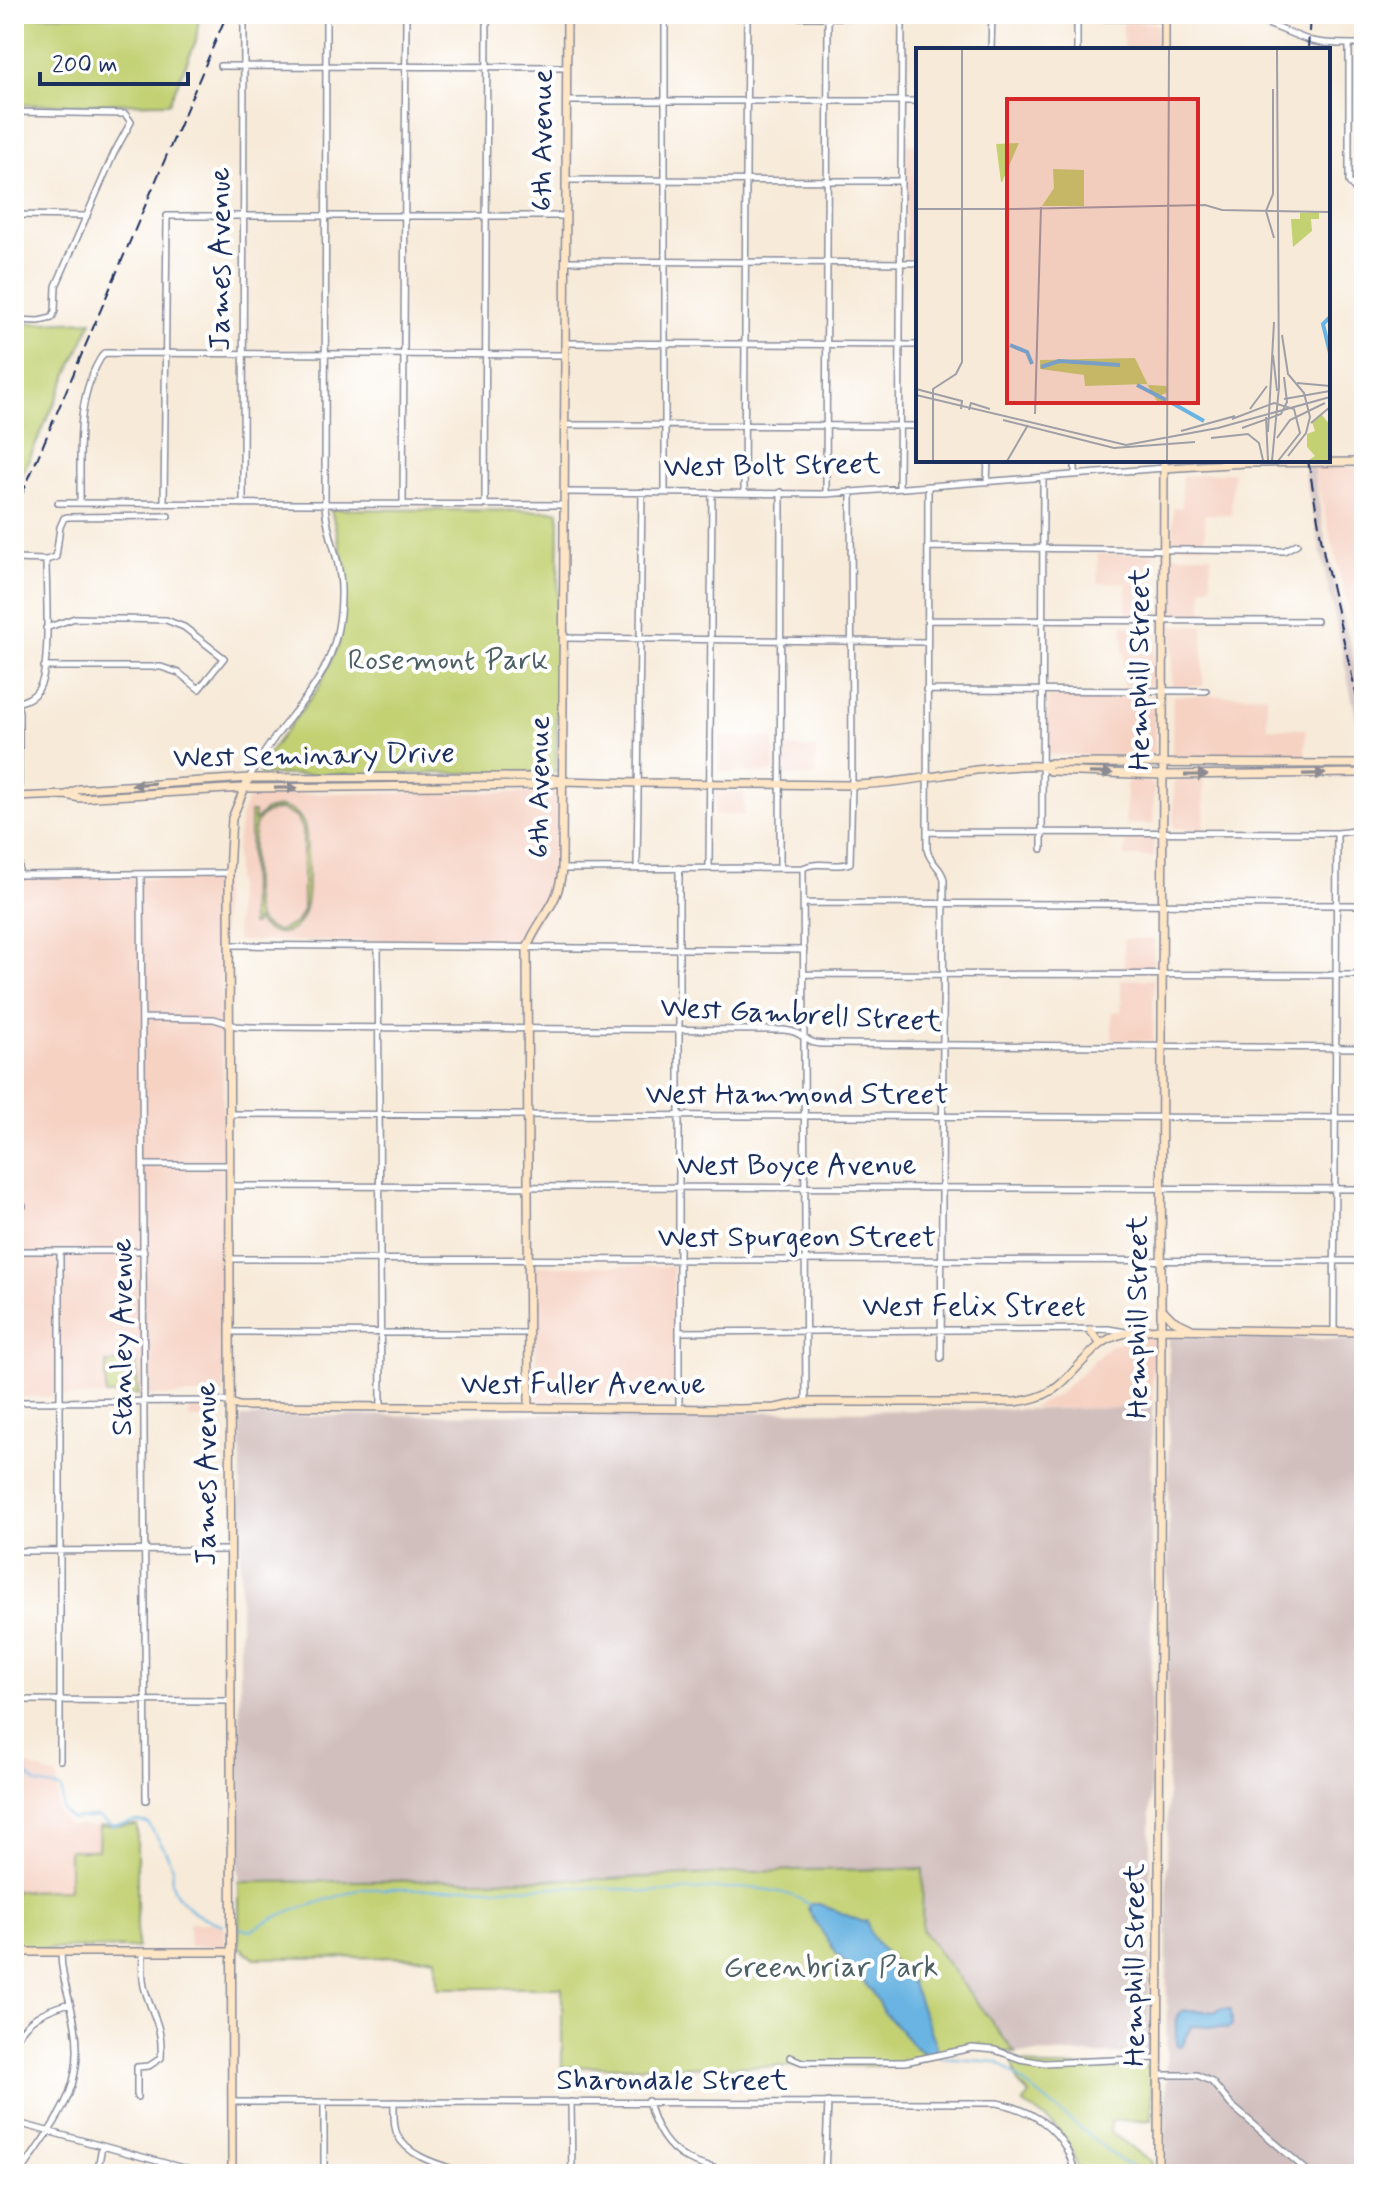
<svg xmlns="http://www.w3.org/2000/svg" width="1378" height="2188" viewBox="0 0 1378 2188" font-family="Mynerve,sans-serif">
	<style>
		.built { fill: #f6d2c3 }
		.industrial { fill: #d1bfbd }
		.green { fill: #c3d173; stroke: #6f8068; stroke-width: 2; fill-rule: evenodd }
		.water { fill: #69b4e2; stroke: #4272a0; stroke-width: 2 }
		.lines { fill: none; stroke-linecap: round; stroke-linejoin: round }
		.stream { stroke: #69b4e2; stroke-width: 2 }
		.street-casing { stroke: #898c9b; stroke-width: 8 }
		.secondary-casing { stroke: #898c9b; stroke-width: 10 }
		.street { stroke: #fff; stroke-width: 5 }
		.secondary { stroke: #fde5c5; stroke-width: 7 }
		.rail { stroke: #1b2f5e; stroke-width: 2; stroke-dasharray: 12 6; stroke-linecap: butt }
		.oneway { fill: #8c8a92 }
		.labels { text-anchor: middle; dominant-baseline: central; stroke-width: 8; stroke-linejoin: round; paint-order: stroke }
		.street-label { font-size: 30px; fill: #1b2f5e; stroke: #fff }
		.park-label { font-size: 30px; fill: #4d6064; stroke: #fff }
		.inset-river { fill: none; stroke: #69b4e2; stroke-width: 4 }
		.inset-road { fill: none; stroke: #9f9fa7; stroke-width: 2 }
		.view { fill: #d62828; fill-opacity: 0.15; stroke: #d62828; stroke-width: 4 }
		.inset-edge { fill: none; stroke: #1b2f5e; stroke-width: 4 }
	</style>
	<rect width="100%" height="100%" fill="#fff"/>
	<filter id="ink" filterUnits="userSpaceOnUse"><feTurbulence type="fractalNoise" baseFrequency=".0125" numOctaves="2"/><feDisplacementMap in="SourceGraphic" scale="16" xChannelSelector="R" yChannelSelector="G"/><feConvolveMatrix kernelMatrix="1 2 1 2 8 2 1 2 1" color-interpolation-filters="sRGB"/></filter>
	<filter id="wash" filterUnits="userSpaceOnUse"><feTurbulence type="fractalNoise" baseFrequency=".006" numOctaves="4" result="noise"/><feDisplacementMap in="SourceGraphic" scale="32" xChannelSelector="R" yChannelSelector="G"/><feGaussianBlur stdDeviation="1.8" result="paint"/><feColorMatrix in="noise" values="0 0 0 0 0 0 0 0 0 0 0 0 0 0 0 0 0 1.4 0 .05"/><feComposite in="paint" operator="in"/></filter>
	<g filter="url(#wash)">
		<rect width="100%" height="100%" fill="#f7ead8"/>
		<path class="built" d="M1123 23H1155L1158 26V50H1123Z
			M906 144H918V258H906Z
			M1313 467H1364V670Z
			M1233 472 1231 515 1205 514V545H1173V508L1182 507V476Z
			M1098 554H1154V617H1126V583H1097Z
			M1171 555H1211V587H1203V616H1172Z
			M1123 625 1155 628 1154 686H1123Z
			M1203 625V686H1172V626Z
			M1267 695V728L1306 729 1305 756 1175 757 1172 753 1173 696Z
			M1154 696 1155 753 1152 756 1046 755 1047 697Z
			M720 737 774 738V773L720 772Z
			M787 748H816L815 776H786Z
			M1174 780H1204V829L1174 828 1173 826Z
			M1129 781H1148L1154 785 1153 824H1125L1126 784Z
			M558 792V873L555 891 549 905 524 942 236 941V850L242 813 250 794Z
			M715 792H744V815H715Z
			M1126 838H1153L1154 857H1124Z
			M14 878 222 879 224 1395 14 1397Z
			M1124 939H1154V968H1124Z
			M1154 979 1153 1041H1112V1012L1121 1011V980Z
			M535 1266H673L675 1401H536Z
			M1142 1335 1153 1336 1152 1403H1140V1408H1032L1059 1394 1109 1346Z
			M189 1404H223V1419H189Z
			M14 1753H18L19 1762 57 1777V1811L69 1825 99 1826V1850L69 1890 14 1891Z
			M189 1923H210L225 1928V1947L189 1946Z"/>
		<path class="industrial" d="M1305 467H1313L1326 544 1364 703V755L1304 472Z
			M1169 1337 1364 1340V2174H1166Z
			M1140 1403H1152L1149 2055 1015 2053 922 1930 923 1870H797L607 1879 239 1881 241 1417 1139 1408Z"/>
		<path class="green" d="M14 15 199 16 196 41 169 103 14 105Z
			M92 321 14 492V324Z
			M331 509 559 511 556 772 261 775 259 772V766L319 687 339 643 345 589 344 564Z
			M279 807C295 809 304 818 306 834 306 860 318 929 282 933 270 935 262 929 255 920L254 925H251L250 812H254V821L266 810ZM282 810 296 817 303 831V910L296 923 279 931C270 930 263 927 258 919 251 908 251 836 256 824 261 813 271 810 282 810Z
			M137 1362 138 1395H106V1363Z
			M137 1825V1948L14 1949V1891L69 1890V1850H98L99 1826Z
			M923 1869 922 1930 1015 2053 978 2046 959 2047 902 2066 562 2067V1988H437L436 1957 255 1958 239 1946V1882L607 1879 797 1870Z
			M1012 2059 1041 2067H1151L1152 2120 1111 2121 1110 2132 1152 2162 1151 2174H1080C1070 2138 1055 2122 1023 2104L1029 2094 1018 2083Z"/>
		<path class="water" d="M810 1904H819L863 1922 867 1921C869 1940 890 1958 903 1972L907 1971 936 2046V2053H923L915 2047 882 2010 872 1991 836 1953 811 1915 808 1908Z
			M1220 2009H1231L1232 2025 1228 2028 1191 2026 1182 2047H1178C1172 2005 1176 2009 1216 2012Z"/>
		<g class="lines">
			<path class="stream" d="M27 1770V1775L37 1784 59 1788 62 1792V1810L71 1819 98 1817 112 1826 137 1821 148 1823 164 1848 173 1868C164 1897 199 1918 223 1925
				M239 1928 251 1930 280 1915 360 1889H452L468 1886 479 1888C524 1888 570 1886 615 1888 625 1889 635 1891 646 1892 690 1893 773 1876 809 1905
				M938 2055 941 2058 998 2062 1122 2162 1151 2174"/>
		</g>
	</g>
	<g filter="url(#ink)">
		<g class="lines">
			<defs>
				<path id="street" d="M567 16 1251 19C1273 24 1291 35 1312 41 1329 45 1347 44 1364 44
					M665 17V492
					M1273 24 1278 14
					M1349 44V182L1355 190 1364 191
					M991 50 992 14
					M1077 50V14
					M220 66 566 67
					M566 101H918
					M14 112 125 114 131 122 114 153 56 286 55 311 52 318 39 321 14 320
					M566 180 901 181
					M14 215 87 216
					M565 261 918 263
					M565 343 918 345
					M564 425 918 426
					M1075 475V460
					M987 482 988 460
					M928 486 927 849C929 863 942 867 944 880L941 1358
					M899 488 902 19
					M564 492 826 494 1164 468
					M744 492 747 15
					M826 494 828 18
					M58 503 564 505
					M80 503C81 454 74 396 104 353L565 355
					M164 504 167 216H565
					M243 504 244 14
					M403 505 406 14
					M485 505 487 14
					M928 547 1284 551 1297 544
					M14 559 46 560 56 557 60 527 64 518 68 517 168 516
					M927 620 1316 621
					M564 638 927 642
					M44 667H161L179 673 199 689 224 658 184 627 166 620 75 618 46 628
					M926 690 1206 691
					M15 702C25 702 36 696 40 686 51 665 46 587 46 560
					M16 702 19 712V875
					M249 778C287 705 343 684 341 589 341 559 326 533 325 504L326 14
					M927 832 1337 833 1364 830
					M1042 849 1043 478
					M637 868 642 492
					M679 868V1409
					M709 868 712 492
					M780 868 781 492
					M803 868 806 1402
					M562 869 803 868C818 860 835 869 850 863L852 785 851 491
					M141 874 146 1800
					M14 875 229 873
					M804 903 1364 905
					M229 945 804 950
					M378 947 381 1407
					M804 974 1364 975
					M142 1018 214 1019 236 1026 250 1027 784 1030C796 1031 798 1034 808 1040 815 1045 826 1044 834 1044L1364 1048
					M229 1114 1364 1118
					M143 1165H229
					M229 1186 1364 1189
					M14 1206H23
					M14 1251H144
					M229 1259 1364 1261
					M230 1332 528 1333
					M679 1332 1108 1329 1126 1332
					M1334 1332 1337 833
					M14 1402 223 1401 230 1403
					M14 1551 230 1550
					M14 1700 231 1701
					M60 1760V1251
					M14 2044C24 2019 45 2010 70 2003
					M790 2057 802 2062H905L972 2048 995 2050 1020 2059 1044 2063 1158 2058
					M1158 2075H1197L1212 2082 1231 2105 1311 2174
					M137 2097V2067L149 2066 161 2058C163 2027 153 2017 145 1990 141 1979 143 1964 143 1952
					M648 2101C663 2163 699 2168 756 2174
					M233 2102 997 2103C1036 2110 1067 2133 1075 2174
					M324 2102V2174
					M394 2102C394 2112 393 2125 397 2134 408 2159 446 2166 468 2174
					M571 2102 572 2174
					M14 2122 205 2174
					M20 2174C53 2123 86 2091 75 2026 71 1999 61 1980 61 1952
					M97 2174 102 2146
					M159 2174 163 2164
					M825 2174 828 2102"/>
				<path id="secondary" d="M1165 50V14
					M1164 468 1246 463 1364 462
					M1042 766 1050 771 1162 775 1364 773
					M66 795 79 789 249 778 545 777 563 781 638 783 852 785C916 784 978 764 1042 766L1051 763 1364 764
					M14 797 66 795 80 798 243 788 546 785 561 782
					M1161 1308 1173 1320 1190 1328
					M1090 1330 1101 1344
					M230 1403 239 1406 739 1409 775 1408 806 1402H1015C1065 1396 1067 1372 1100 1345 1117 1331 1140 1331 1160 1329L1364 1332
					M529 1408 527 948C539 916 559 907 562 869L567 14
					M14 1952H232
					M232 2174 229 873 232 818 249 778
					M1158 2174 1164 460"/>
			</defs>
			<use href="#street" class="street-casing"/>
			<use href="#secondary" class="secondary-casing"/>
			<use href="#street" class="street"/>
			<use href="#secondary" class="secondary"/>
			<path class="rail" d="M1308 50 1310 14
				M1308 460 1324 555 1364 728
				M14 513 227 14"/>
		</g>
		<defs><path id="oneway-solid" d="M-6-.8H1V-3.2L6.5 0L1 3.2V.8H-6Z" transform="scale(2)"/></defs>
		<g class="oneway">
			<use href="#oneway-solid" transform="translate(1101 773) rotate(1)"/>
			<use href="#oneway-solid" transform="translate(1314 774) rotate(-1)"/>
			<use href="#oneway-solid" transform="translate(1196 775)"/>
			<use href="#oneway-solid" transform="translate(143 784) rotate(176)"/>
			<use href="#oneway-solid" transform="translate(286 788) rotate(-1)"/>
		</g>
	</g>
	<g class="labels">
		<g class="street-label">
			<text transform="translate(542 140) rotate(-90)">6th Avenue</text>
			<text transform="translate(220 259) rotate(-90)">James Avenue</text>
			<text transform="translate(772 466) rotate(-1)">West Bolt Street</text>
			<text transform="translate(1139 669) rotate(-90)">Hemphill Street</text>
			<text transform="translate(314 756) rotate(-1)">West Seminary Drive</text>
			<text transform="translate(539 787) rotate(-90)">6th Avenue</text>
			<text transform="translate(801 1015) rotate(3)">West Gambrell Street</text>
			<text x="797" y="1094">West Hammond Street</text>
			<text x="797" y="1165">West Boyce Avenue</text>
			<text x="797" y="1237">West Spurgeon Street</text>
			<text x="974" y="1306">West Felix Street</text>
			<text transform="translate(1137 1317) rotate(-90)">Hemphill Street</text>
			<text transform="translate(122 1337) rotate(-90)">Stanley Avenue</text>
			<text x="583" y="1384">West Fuller Avenue</text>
			<text transform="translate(206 1474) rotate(-90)">James Avenue</text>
			<text transform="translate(1134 1965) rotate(-90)">Hemphill Street</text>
			<text x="672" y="2080">Sharondale Street</text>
		</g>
		<g class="park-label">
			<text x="448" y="660">Rosemont Park</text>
			<text x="831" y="1967">Greenbriar Park</text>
		</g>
	</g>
	<g transform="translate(916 48)">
		<rect width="414" height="414" fill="#f7ead8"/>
		<path d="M103 95 86 134H85L80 96ZM137 121 168 122V158H126L138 140ZM403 164V171H395L396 183 377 199 375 171H384V165ZM219 310 232 337 251 338V345L245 347 251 354 241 353 231 336 169 338 168 327 124 321V312ZM406 367 414 377V413H391L399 408 391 399V386L399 383 396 374Z" fill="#c3d173"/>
		<path class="inset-river" d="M414 269 407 276 414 305M94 297 111 304 116 316M125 319 143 313 204 317M221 337 250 352M256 355 288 373"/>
		<path class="inset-road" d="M357 41V146L350 163 358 190M0 161H103M100 161 289 157 306 162 414 164M366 287 372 326 388 345 394 369 390 385 372 408M357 307 361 343M381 335 414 338M0 341 46 353 45 361M0 347 210 397 302 380 414 349M368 351 414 343M334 361 351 338M53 362 55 355 74 361M119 366 125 159M350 369 352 413M316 371 358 355 378 361 384 385 362 413M87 372 198 400 279 394M395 375 414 359M326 380 365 366 371 354 368 329M265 383 319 368M352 384 358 274M295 390 332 386 343 395 347 412M361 390 374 372 409 355M17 413V341L40 326 46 314V1M91 413 112 377M251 413 253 1M356 413 363 339 361 1"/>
		<path class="view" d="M91 51H282V355H91Z"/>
		<rect width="414" height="414" class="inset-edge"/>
	</g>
	<rect width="1378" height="2188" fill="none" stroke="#fff" stroke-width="48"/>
	<path d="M40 72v12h148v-12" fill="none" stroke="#1b2f5e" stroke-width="4"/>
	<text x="52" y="72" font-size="24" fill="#1b2f5e" stroke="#ffffff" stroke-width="6" paint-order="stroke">200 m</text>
</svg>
